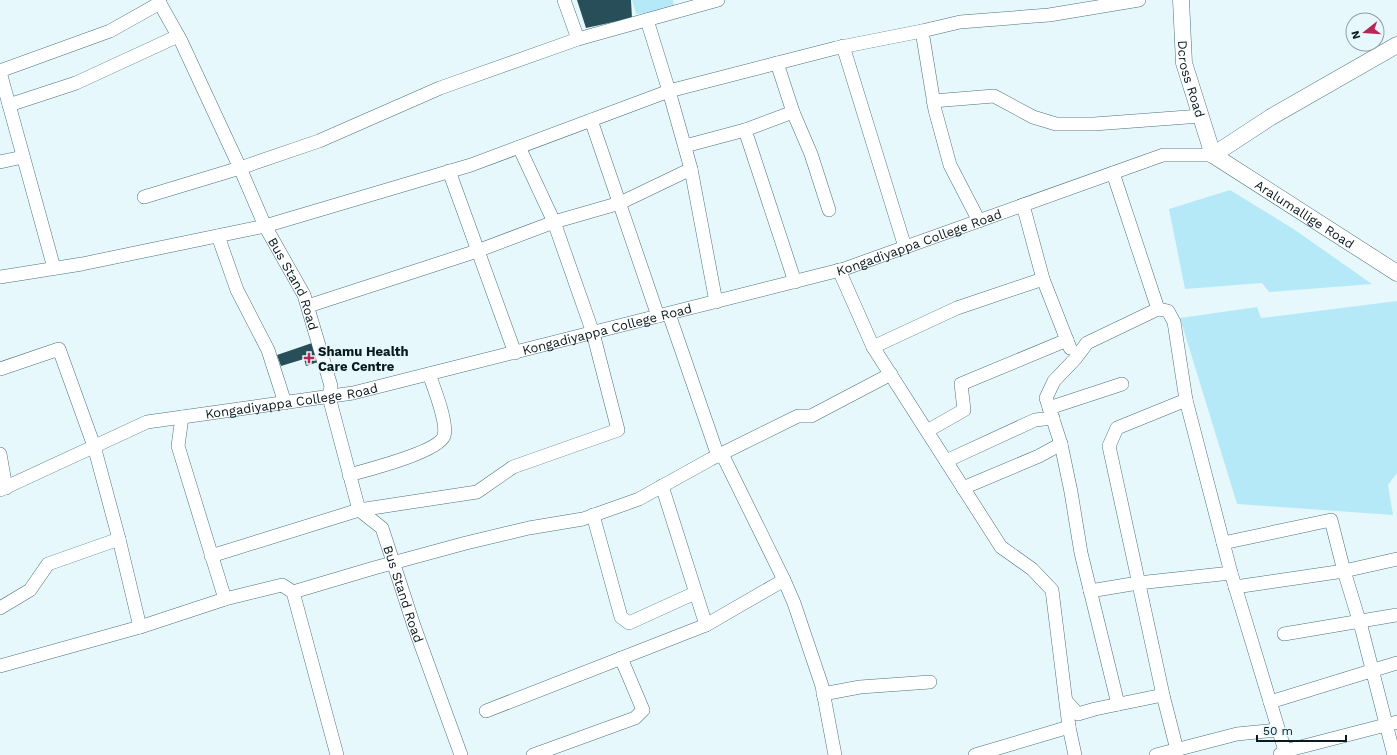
<svg xmlns="http://www.w3.org/2000/svg" width="1397" height="755" viewBox="0 0 1397 755" font-family="'Work Sans',sans-serif">
	<style>
		.green { fill: #b6e9f7 }
		.building { fill: #284f59 }
		.lines { fill: none; stroke-linecap: round; stroke-linejoin: round }
		.minor-casing { stroke: #4b727d; stroke-width: 14 }
		.major-casing { stroke: #4b727d; stroke-width: 17 }
		.minor { stroke: #fff; stroke-width: 13 }
		.major { stroke: #fff; stroke-width: 16 }
		.poi-dot { fill: #b62756; stroke: #e7f8fd; stroke-width: 1.5 }
		.labels { text-anchor: middle; dominant-baseline: central; stroke-width: 4; stroke-linejoin: round; paint-order: stroke }
		.street-label { font-size: 13px; fill: #0a1a1e; stroke: #e7f8fd }
		.poi-label { font-size: 13px; font-weight: bold; fill: #0a1a1e; stroke: #e7f8fd; text-anchor: start }
	</style>
	<rect width="100%" height="100%" fill="#e7f8fd"/>
	<path class="green" d="M632 0H673L674 6 654 12 636 14Z
		M1230 190 1295 230 1372 284 1269 292 1262 283 1185 289 1169 209Z
		M1397 301V473L1388 485 1393 515 1237 504 1180 318 1257 307 1261 318Z"/>
	<path class="building" d="M577 0H631L632 18 586 28Z
		M315 342 321 361 306 366 304 359 281 366 277 355Z"/>
	<g class="lines">
		<defs>
			<g id="minor">
				<path id="s1" d="M158 0 181 41 240 168 265 226 304 295 331 386 329 397 359 510 382 528 414 626 461 755"/>
				<path d="M564 0 578 39"/>
				<path d="M647 20 669 91 691 169 716 302"/>
				<path d="M922 31 935 110 950 165 979 221"/>
				<path d="M843 46 905 247"/>
				<path d="M777 63 793 112 811 154 829 210"/>
				<path d="M0 71 110 31 160 3"/>
				<path d="M0 72 54 268"/>
				<path d="M933 101 994 96 1033 117 1056 124H1094L1201 116"/>
				<path d="M9 105 76 83 178 36"/>
				<path d="M591 120 658 316"/>
				<path d="M745 130 795 282"/>
				<path d="M685 146 745 130 793 112"/>
				<path d="M0 162 23 157"/>
				<path d="M449 171 515 353"/>
				<path d="M1113 173 1158 309"/>
				<path d="M144 197 240 168 319 141 440 88 578 39 718 0"/>
				<path d="M1023 205 1043 279 1070 348"/>
				<path d="M218 236 237 290 268 350 285 403"/>
				<path d="M839 270 873 347 1001 547 1032 569 1052 590 1069 727 1075 755"/>
				<path d="M0 277 82 264 265 226 471 165 669 91 836 48 922 31 960 22 1049 15 1139 0"/>
				<path d="M308 306 477 251 554 222 620 203 691 169"/>
				<path d="M669 314 718 456"/>
				<path d="M873 347 957 308 1043 279"/>
				<path d="M0 369 59 349 94 446 119 539 140 627 0 666"/>
				<path d="M1049 408 1122 384"/>
				<path d="M182 417 178 446 225 599"/>
				<path d="M927 431 964 410 961 384 1067 340"/>
				<path d="M0 454 6 488"/>
				<path d="M722 454 784 580"/>
				<path d="M946 461 1035 420 1053 418"/>
				<path d="M349 475C367 470 438 452 444 436 448 423 434 388 429 374"/>
				<path d="M662 486 706 625"/>
				<path d="M963 488 1039 456 1061 444"/>
				<path id="s2" d="M0 490 147 422 353 393 844 269 1163 155H1213"/>
				<path d="M593 515 621 617 629 623 695 593"/>
				<path d="M1223 543 1331 520 1344 571 1362 630 1394 755"/>
				<path d="M211 556 359 510 477 492 513 467 618 430 593 333 554 222 519 147"/>
				<path d="M1235 587 1344 571 1397 559"/>
				<path d="M1090 591 1138 583 1231 573"/>
				<path d="M293 592 374 568 466 543 529 528 583 519 639 499 711 459 798 416H811L891 374"/>
				<path d="M0 608 30 590 48 564 119 539"/>
				<path d="M140 627 225 599 282 585 293 592 337 755"/>
				<path d="M1284 634 1397 615"/>
				<path d="M823 694 860 687 930 682"/>
				<path d="M1066 701 1078 714 1095 709 1163 695"/>
				<path d="M1270 702 1397 663"/>
				<path d="M1118 704 1081 553 1071 492 1061 444 1046 398 1054 381 1075 359 1087 343 1158 309 1168 311 1174 322 1186 400"/>
				<path d="M486 711 706 625 784 580 794 603 822 686 835 755"/>
				<path d="M1177 750 1163 695 1109 446 1117 428 1186 400 1231 573 1285 751 1280 754 1281 755"/>
				<path d="M1285 751 1397 722"/>
				<path d="M533 755 635 718 643 710 621 658"/>
				<path d="M975 755 1069 727"/>
				<path d="M1156 755 1237 734 1278 730"/>
			</g>
			<g id="major">
				<path id="s3" d="M1181 0 1184 63 1213 155"/>
				<path id="s4" d="M1213 155 1397 273"/>
				<path d="M1213 155 1271 117 1397 45"/>
			</g>
		</defs>
		<use href="#minor" class="minor-casing"/>
		<use href="#major" class="major-casing"/>
		<use href="#minor" class="minor"/>
		<use href="#major" class="major"/>
	</g>
	<path class="poi-dot" d="M307 352h4v4h4v4h-4v4h-4v-4h-4v-4h4z"/>
	<g class="labels">
		<g class="street-label">
			<text stroke="none"><textPath href="#s3" startOffset="80">Dcross Road</textPath></text>
			<text stroke="none"><textPath href="#s4" startOffset="109">Aralumallige Road</textPath></text>
			<text stroke="none"><textPath href="#s2" startOffset="956">Kongadiyappa College Road</textPath></text>
			<text stroke="none"><textPath href="#s1" startOffset="315">Bus Stand Road</textPath></text>
			<text stroke="none"><textPath href="#s2" startOffset="632">Kongadiyappa College Road</textPath></text>
			<text stroke="none"><textPath href="#s2" startOffset="308">Kongadiyappa College Road</textPath></text>
			<text stroke="none"><textPath href="#s1" startOffset="651">Bus Stand Road</textPath></text>
		</g>
		<g class="poi-label">
			<text x="318" y="351">Shamu Health<tspan x="318" dy="15">Care Centre</tspan></text>
		</g>
	</g>
	<g transform="translate(1365 32) rotate(253)"><circle r="19" fill="#e7f8fd" stroke="#8f9fa4"/>
	<path d="M0-3L7 15L0 10L-7 15Z" fill="#b62756"/>
	<text y="-6" font-size="11" font-weight="bold" text-anchor="middle" fill="#0a1a1e">N</text>
	</g>
	<path d="M1257 735v6h89v-6" fill="none" stroke="#0a1a1e" stroke-width="2"/>
	<text x="1263" y="735" font-size="12" fill="#0a1a1e" stroke="#e7f8fd" stroke-width="3" paint-order="stroke">50 m</text>
</svg>
